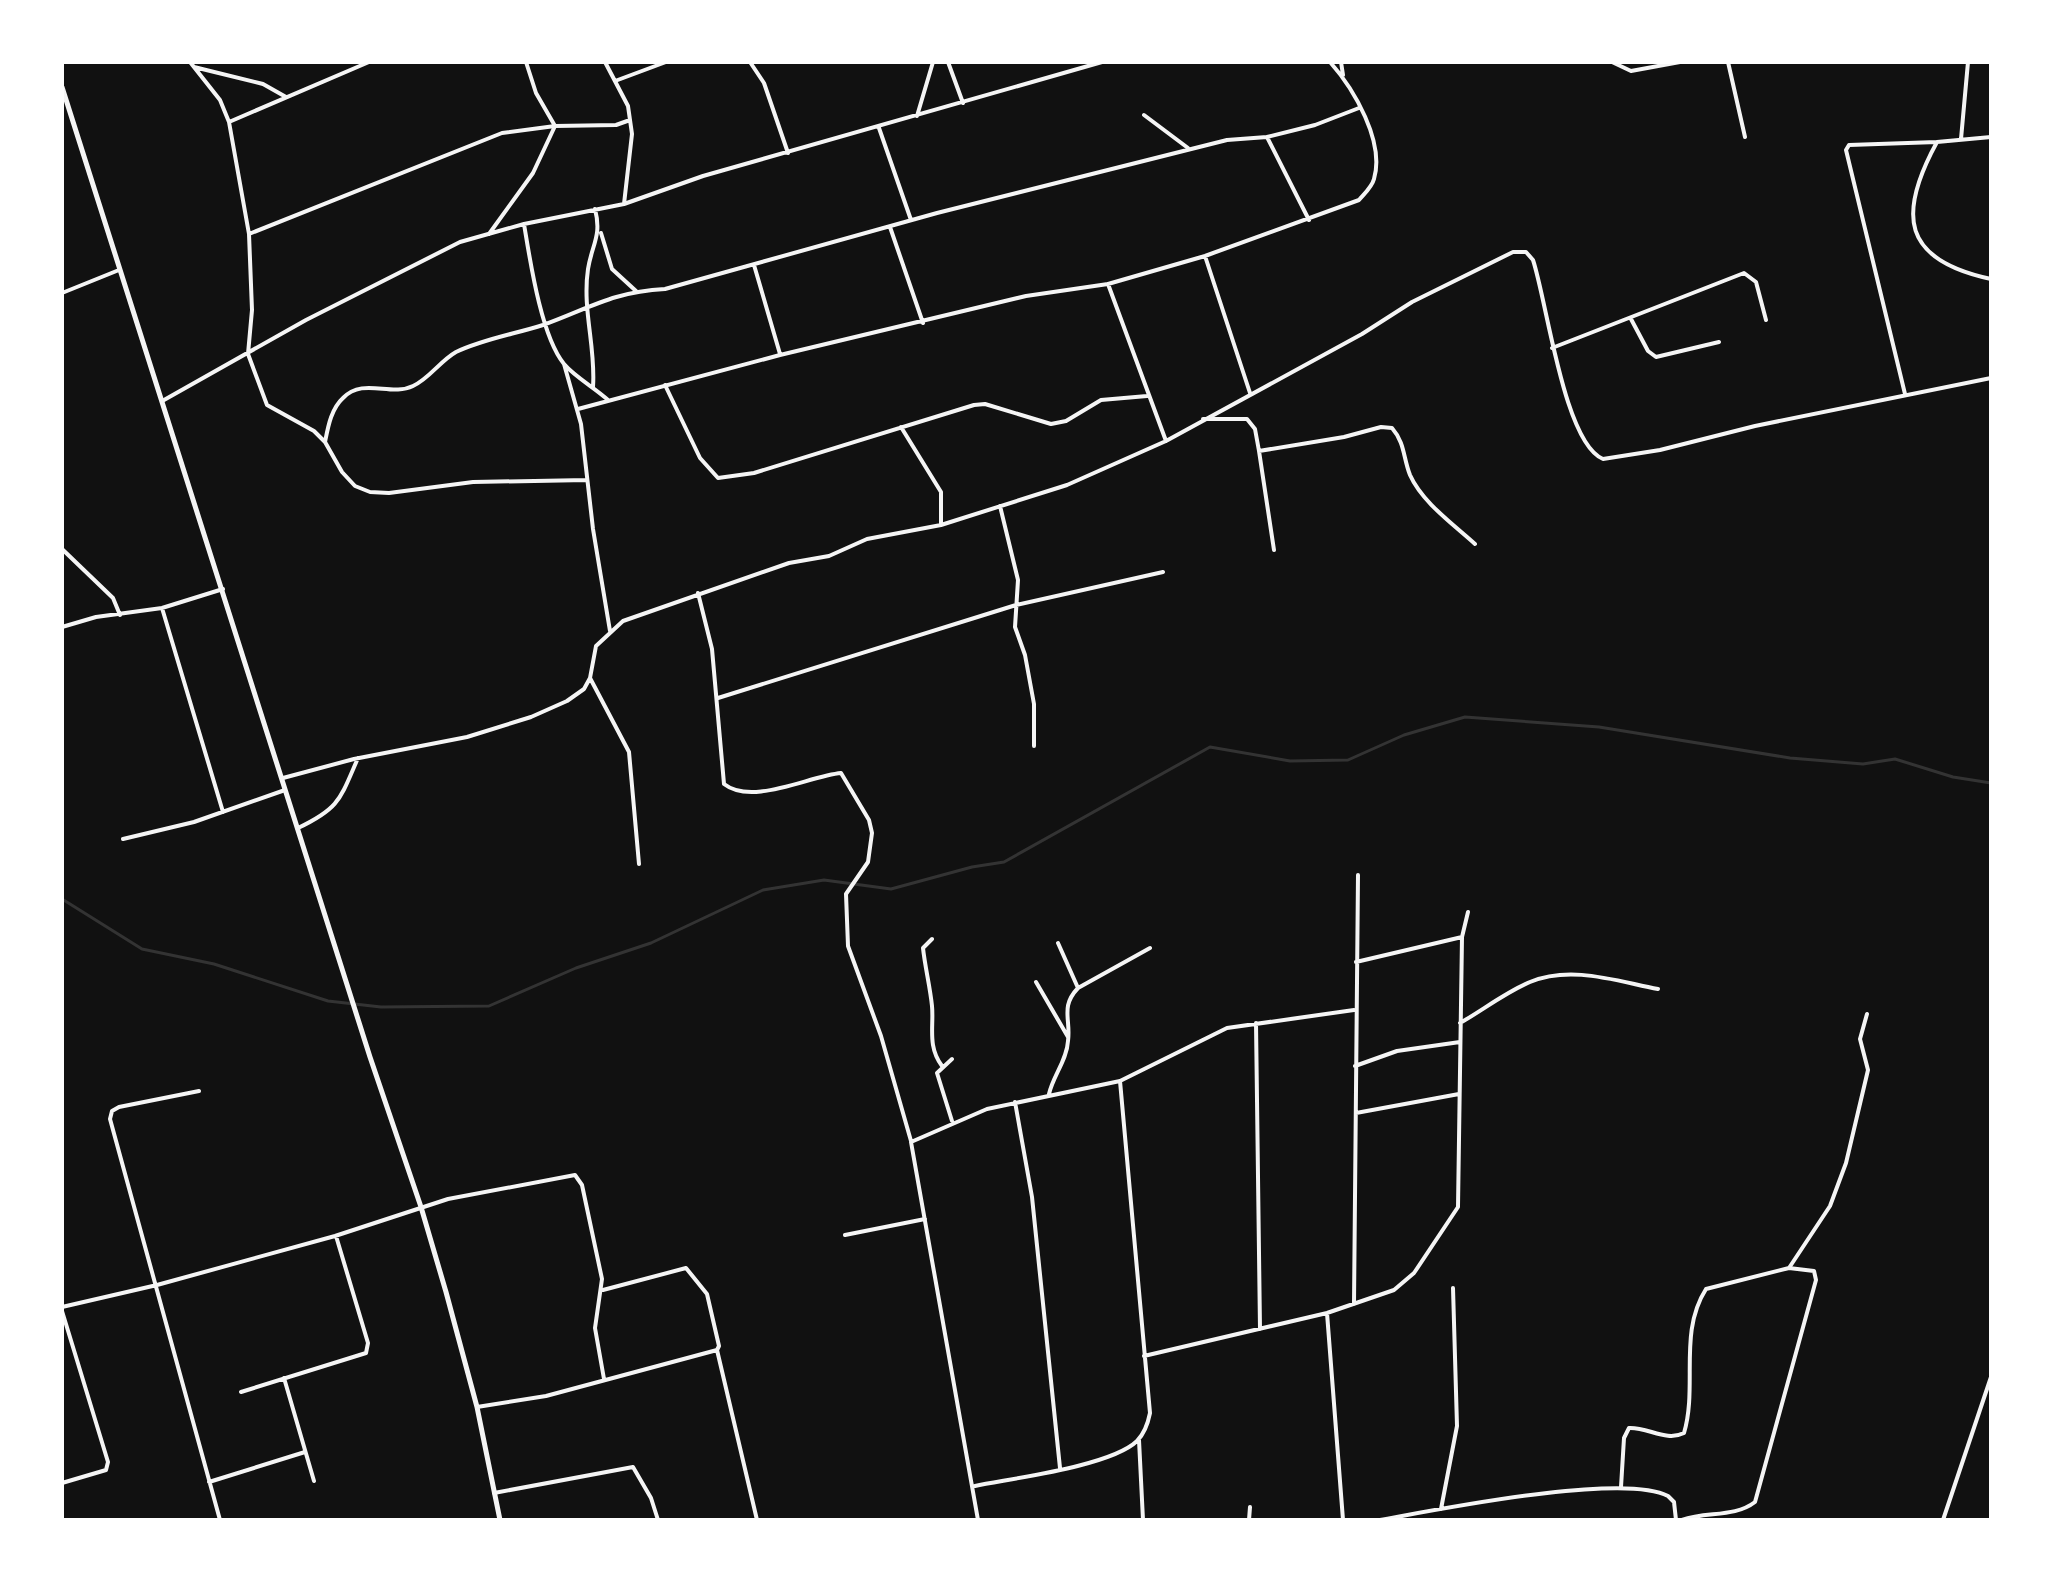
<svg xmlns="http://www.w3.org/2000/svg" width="2053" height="1582" viewBox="0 0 2053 1582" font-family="'Space Grotesk',sans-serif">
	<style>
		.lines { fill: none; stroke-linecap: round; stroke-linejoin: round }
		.stream { stroke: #333; stroke-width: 3 }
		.minor { stroke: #f5f5f5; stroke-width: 4 }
		.tertiary { stroke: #f5f5f5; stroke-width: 5 }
	</style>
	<rect width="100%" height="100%" fill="#111"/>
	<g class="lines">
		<path class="stream" d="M62 899 142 949 214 964 328 1001 381 1007 489 1006 576 968 651 943 763 890 824 880 891 889 972 867 1004 862 1210 747 1290 761 1348 760 1404 735 1465 717 1599 727 1790 758 1863 764 1895 759 1953 777 1991 783"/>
		<path class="minor" d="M190 62 220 100 229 122
			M369 62 229 122 249 234 252 310 248 354 267 405 314 431 325 442 342 472 355 486 370 492 389 493 473 482 587 480
			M605 62 628 106 632 134 624 204
			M750 62 764 83 788 153
			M948 62 963 103
			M1341 62 1343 75
			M1612 62 1631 71 1680 62
			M1728 62 1745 137
			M194 67 263 84 286 97
			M615 81 666 62
			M1144 115 1188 148
			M917 116 933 62
			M879 128 911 220
			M1267 137 1315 125 1359 108
			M1991 137 1937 142C1897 215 1902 260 1991 279
			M1961 139 1968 62
			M524 224C530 260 541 336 564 364 575 377 595 388 608 400
			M890 227 923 323
			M601 233 612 269 636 291
			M249 234 502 133 555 126 616 125 630 120
			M489 234 533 173 555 126 536 93 526 62
			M1205 256 1250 393
			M754 265 780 354
			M1108 284 1166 441
			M62 293 119 270
			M1631 319 1648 351 1656 357 1719 342
			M1552 348 1744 273 1756 282 1766 320
			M564 364 581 424 593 529 610 631
			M665 385 700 458 718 478 754 473 974 405 985 404 1051 424 1066 421 1101 400 1147 396
			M593 387C596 347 582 310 588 269 592 244 602 236 595 209
			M1905 394 1846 150 1849 145 1937 142
			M164 400 306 320 460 242 524 224 624 204 703 176 1102 62
			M578 409 780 355 1026 296 1108 284 1205 256 1359 200C1364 194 1372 187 1374 179 1385 142 1354 89 1330 62
			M1203 419H1247L1255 429 1259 451 1344 437 1381 427 1392 428C1405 443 1403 457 1410 475 1422 502 1453 524 1475 544
			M901 427 941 492V525
			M325 442C328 427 331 409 343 398 363 377 391 397 413 386 429 379 440 361 456 352 483 339 515 334 543 325 590 308 612 292 665 289L937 213 1227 140 1267 137 1309 220
			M1259 451 1274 550
			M1000 506 1018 580 1015 627 1025 655 1034 704V746
			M62 549 113 598 120 615
			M698 593 712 649 724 784C752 806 809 776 841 773L869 820 872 833 868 862 846 894 848 946 881 1036 911 1141
			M162 608 223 812
			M62 627 96 617 162 608 223 589
			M590 678 629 752 639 864
			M718 698 1016 605 1163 572
			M283 778 354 759 467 737 531 717 567 701 584 689 590 678 596 646 623 621 789 563 829 556 867 539 941 525 1067 485 1166 441 1362 334 1412 302 1513 252H1526L1533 260C1547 302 1564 443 1603 459L1660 450 1755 426 1991 378
			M298 828C340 808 340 799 358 758
			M123 839 194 822 285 790
			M932 939 923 948C925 967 930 986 932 1006 934 1026 927 1046 942 1066
			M1356 962 1462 937
			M1036 982 1068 1037
			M1078 988 1150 948
			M1256 1023 1260 1329
			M1460 1023C1483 1010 1506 992 1530 982 1571 965 1616 981 1658 989
			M1355 1066 1397 1051 1460 1042
			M199 1091 119 1107 112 1111 110 1119 220 1520
			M1049 1094C1053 1076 1067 1060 1068 1041 1071 1019 1060 1007 1078 988L1058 943
			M1015 1102 1032 1197 1060 1468
			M1356 1113 1459 1094
			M952 1121 937 1073 952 1059
			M845 1235 925 1219
			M1789 1268 1830 1206 1846 1163 1868 1070 1860 1039 1867 1014
			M1354 1304 1358 875
			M62 1307 157 1285 335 1236 448 1199 575 1175 582 1185 602 1279 595 1328 604 1379
			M62 1311 108 1462 106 1470 62 1483
			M1327 1313 1343 1520
			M717 1350 757 1520
			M1144 1356 1327 1313 1394 1290 1414 1273 1458 1207 1462 937 1468 912
			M284 1378 314 1481
			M241 1392 366 1353 368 1343 336 1236
			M477 1407 546 1396 717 1350 719 1346 707 1294 686 1268 603 1290
			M1139 1440 1143 1520
			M209 1482 305 1452
			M975 1486C1014 1478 1111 1466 1137 1441 1145 1433 1148 1423 1150 1413L1120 1081
			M1621 1487 1624 1438 1629 1428C1648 1427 1666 1442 1684 1433 1698 1386 1678 1333 1706 1289L1789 1268 1814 1271 1816 1280 1755 1502C1734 1518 1707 1511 1682 1520
			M494 1493 633 1467 651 1498 658 1520
			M1441 1509 1457 1426 1453 1288
			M978 1520 911 1142 987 1109 1120 1081 1227 1028 1354 1010
			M1249 1520 1250 1507
			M1380 1520C1436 1510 1623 1472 1668 1496L1674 1502 1676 1520
			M1943 1520 1991 1377"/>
		<path class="tertiary" d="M62 87 370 1057 421 1207 446 1292 477 1407 500 1520"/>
	</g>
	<rect width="2053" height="1582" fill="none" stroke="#ffffff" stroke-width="128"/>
</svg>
